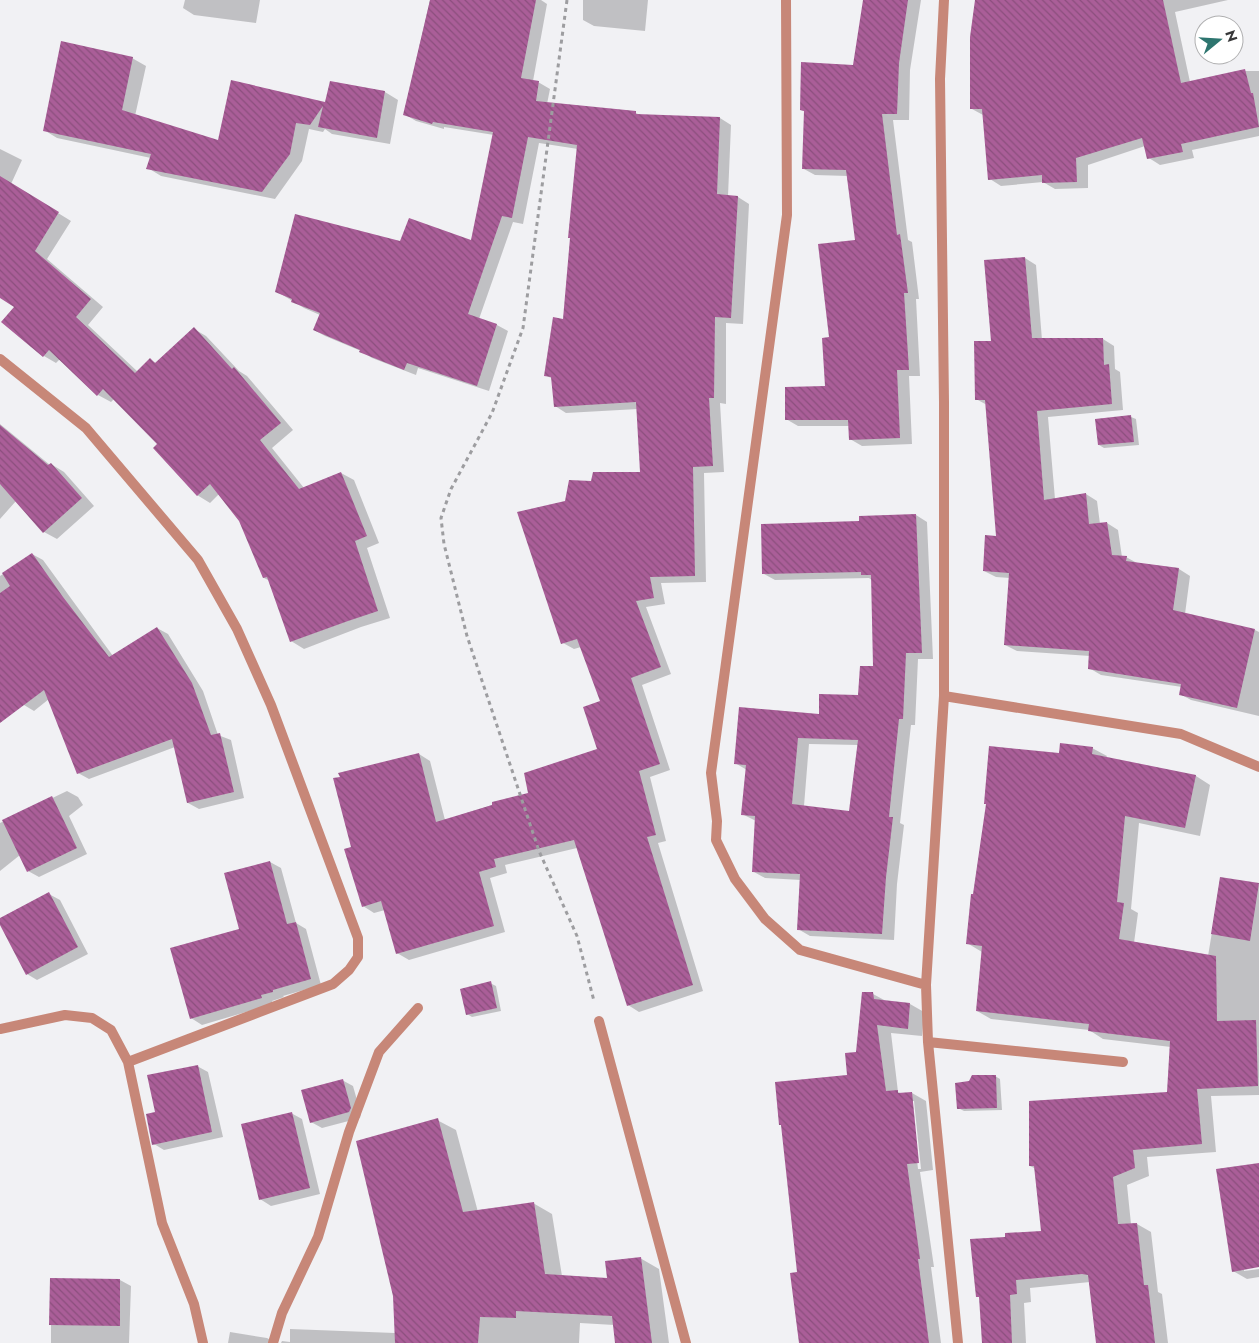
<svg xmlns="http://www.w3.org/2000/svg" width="1259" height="1343" viewBox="0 0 1259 1343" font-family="Jost,sans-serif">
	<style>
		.shadow { fill: #0003; fill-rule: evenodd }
		.building { fill: url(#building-back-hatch); fill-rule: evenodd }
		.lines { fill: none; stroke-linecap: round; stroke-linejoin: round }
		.path { stroke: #9d9da0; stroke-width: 3; stroke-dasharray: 4 4; stroke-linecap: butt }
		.lane { stroke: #c78778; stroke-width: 10 }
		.street { stroke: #c78778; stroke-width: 10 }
	</style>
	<defs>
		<pattern id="building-back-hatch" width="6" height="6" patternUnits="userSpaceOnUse" patternTransform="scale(1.25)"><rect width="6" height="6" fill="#aa5e98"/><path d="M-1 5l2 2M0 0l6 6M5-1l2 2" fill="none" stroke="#8b4f7d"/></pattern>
	</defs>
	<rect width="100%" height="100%" fill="#f1f1f4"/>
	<path class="shadow" d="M185 0H260L256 23 194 15 183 8Z
		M430 0H541L547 4 533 81 538 82 550 89 547 104 636 113 640 115 720 118 731 125 728 196 738 197 749 204 743 324 726 323V404L720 403 724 472 704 473 706 582 661 583 665 604 646 607 671 674 642 685 670 770 650 777 666 841 658 843 703 991 639 1012 628 1005 577 848 505 865 507 873 490 878 505 932 409 960 397 953 385 910 374 913 363 906 352 848 419 754 430 761 445 820 530 793 599 750 602 701 581 647 574 649 563 643 566 502 592 483 641 473 638 409 566 413 555 406 553 379 545 375 565 320 578 149 539 143 523 224 513 222 479 319 497 325 508 331 489 391 418 368 416 375 372 358 361 351 325 336 314 330 320 315 304 308 276 291 401 243 472 241 494 135 444 127V129L416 121 404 114Z
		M583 0H648L645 31 594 26 583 20Z
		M864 0H921L910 70 909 120H893L908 240 912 242 919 299H916L920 376H909L912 444 862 446 850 439 849 426H798L786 419 826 387 831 338 856 241 848 176 815 175 804 169 806 112 801 110 854 66Z
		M976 0H1228L1175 12 1190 82 1240 71H1259V136L1192 150 1194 158 1160 165 1149 158 1145 146 1088 165V188L1055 189 1043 182 1001 186 990 179 983 115 972 109Z
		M132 58 146 66 135 116 219 142 326 103 385 92 398 100 390 144 332 134 325 129 323 132 309 129 302 161 275 199 161 176 148 168 151 158 57 138 44 130Z
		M0 149 22 160 11 184 71 221 47 259 103 307 88 325 138 372 150 360 156 363 194 329 206 336 239 371 247 376 293 430 272 448 304 488 341 473 354 480 379 543 367 548 390 618 361 627 304 649 291 641 270 581 264 578 240 520 219 494 210 503 197 495 159 444 114 399 111 402 98 395 60 359 56 363 44 356 16 307 0 297Z
		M1025 258 1036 265 1042 340 1103 339 1114 346 1115 369 1120 372 1123 410 1048 417 1055 499 1086 494 1097 501 1100 524 1107 523 1118 530 1122 557H1126L1137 563 1179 569 1190 576 1185 614 1255 630 1259 632V716L1191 700 1180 694 1182 687 1101 675 1089 668 1090 656 1017 651 1005 645 1010 578 996 577 984 571 998 537 987 405 976 399 992 343Z
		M1131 417 1136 419 1139 445 1104 448 1099 445 1096 420Z
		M0 424 50 465 51 464 64 472 94 506 57 539 44 532 16 501 0 519Z
		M916 515 927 522 933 659H918L915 725H911L900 823 904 825 897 884 894 940 810 936 798 929 801 880 765 878 754 872 756 821 742 814 747 770 735 763 820 716 860 696 875 668 872 580 869 578 775 580 764 574 861 523ZM809 744 858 745 850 813 804 806Z
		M32 554 43 560 113 656 157 628 168 634 203 691 218 735 231 740 244 798 199 809 188 803 175 747 89 779 78 773 49 699 34 711 24 705 0 668V576Z
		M1092 748 1107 756 1106 758 1196 776 1210 785 1200 836 1139 823 1131 909 1138 913 1134 943 1208 956 1221 878 1259 885V1095L1211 1096 1216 1152 1147 1157 1149 1176 1127 1185 1131 1224H1137L1151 1232 1158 1292 1162 1294 1168 1343H1097L1090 1282 1030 1288 1031 1302 1024 1303 1026 1343H983L981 1298 977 1296 1006 1238 1042 1232 1036 1169 1030 1166 1169 1093 1171 1047 1103 1039 1089 1030 991 1019 977 1011 982 952 967 943 1060 754Z
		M67 791 78 797 83 805 69 816 87 854 39 877 28 871 20 855 0 871V823Z
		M270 862 281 868 296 923 306 929 321 985 283 996 284 997 272 1001 273 1004 202 1025 191 1018 241 930Z
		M49 894 60 900 88 954 37 980 27 974Z
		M490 983 496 986 501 1011 472 1017 467 1014Z
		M873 994 886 1001 910 1004 924 1012 922 1036 891 1033 898 1092 902 1094 912 1093 926 1101 933 1170 920 1172 934 1267H931L941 1343H800L798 1273 849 1076 857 1053ZM911 1101H914L921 1169H918Z
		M197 1066 208 1072 223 1137 164 1150 154 1144 157 1112Z
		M995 1076 1000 1079 1002 1110 964 1111 958 1108Z
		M342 1080 353 1086 361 1114 360 1118 322 1128 311 1122Z
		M291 1113 302 1119 320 1194 271 1206 260 1199Z
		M437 1120 456 1130 478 1212 533 1203 552 1214 562 1276 608 1279 640 1258 659 1269 669 1343H616L614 1325 580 1323 579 1343H281L282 1341 290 1342V1329L395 1333Z
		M1259 1164V1266L1244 1268V1271L1259 1269V1277L1247 1279 1233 1271Z
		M51 1280H120L131 1286 129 1343H51Z
		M230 1332 267 1338 276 1343H228Z"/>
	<path class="building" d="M430 0H536L521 78 539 81 536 101 636 111V114L720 117 717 194 738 196 731 318 715 317 714 398H709L713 466 693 467 695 576 650 577 654 598 636 601 661 667 631 678 660 764 639 771 656 835 647 837 693 985 627 1006 574 840 494 859 496 867 479 872 494 926 396 954 381 901 362 907 344 849 351 847 333 778 340 777 338 773 419 753 436 822 492 805V802L528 793 524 773 597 749 583 707 600 701 577 639 561 644 517 512 565 501 569 480 591 481 593 472H640L636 402 554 407 551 377 544 376 553 317 563 319 570 238H568L577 145 528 137 512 218 502 216 468 314 497 324 477 386 407 363 404 370 359 352 360 350 313 330 320 313 291 302 292 299 275 292 295 214 400 241 409 218 471 240 493 132 433 122 432 124 403 115Z
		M863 0H908L899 63 897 114H882L897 235 900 234 908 293H904L909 370H897L900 438 849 440 848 420H785V387L825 386 822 338 829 337 818 244 855 240 846 170 802 169 804 111 800 110 801 62 853 65Z
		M975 0H1163L1181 83 1245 69 1251 93H1253L1259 127 1181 144 1183 152 1147 159 1142 138 1076 158 1077 182 1042 183V175L988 180 982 109H970V37Z
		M61 41 133 57 122 110 218 140 231 80 325 102 330 81 385 91 377 138 318 127 323 106 310 125 296 123 290 154 262 192 146 169 151 154 43 131Z
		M0 176 59 212 35 251 91 299 76 317 135 373 150 358 155 363 194 327 232 369 234 367 281 423 260 440 299 489 341 472 367 536 355 541 378 611 348 621 290 642 267 577 263 578 239 521 210 484 197 496 153 448 157 444 103 389 97 396 49 350 43 357 1 322 14 307 0 298Z
		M1025 257 1032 338H1103L1104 365 1109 364 1112 404 1037 411 1044 500 1086 493 1089 524 1107 522 1112 555 1127 556 1126 561 1179 568 1173 610 1255 629 1237 708 1179 695 1181 684 1088 669 1089 651 1004 645 1009 573 983 571 985 535 996 536 985 400H975L974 341H991L984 260Z
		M1131 415 1134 442 1098 445 1095 419Z
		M0 425 48 465 51 463 82 498 43 533 0 484Z
		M916 514 922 653H906L903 719H899L889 817H893L886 877 882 934 797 930 800 874 752 872 755 816 741 815 746 765 734 764 739 707 819 714V694L858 695 860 666H873L871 575H861V572L762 574 761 524 859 521V516ZM798 738 858 740 849 811 792 804Z
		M32 553 63 597 109 657 157 627 192 683 211 735 220 733 234 792 187 803 172 739 77 774 44 690 0 723V593L10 586 2 573Z
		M1060 743 1093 747 1092 754 1196 775 1185 828 1125 816 1117 902 1124 903 1119 939 1216 956 1217 1021 1256 1020 1258 1086 1197 1089 1202 1144 1133 1150 1135 1168 1113 1177 1118 1224 1137 1223 1144 1285H1148L1155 1343H1096L1088 1275 1082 1274 1016 1280 1017 1294 1010 1295 1012 1343H982L979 1297H976L970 1239 1005 1237V1233L1041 1231 1034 1166H1029V1101L1167 1092 1170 1041 1088 1031 1089 1024 976 1011 982 946 966 944 971 894H973L986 804H984L989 746 1059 753Z
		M52 796 77 848 27 872 2 820Z
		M270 861 287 924 296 922 311 979 273 990V992L261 995 262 998 190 1019 170 948 239 929 224 873Z
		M1220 877 1259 883 1250 941 1211 934Z
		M49 892 78 947 26 975 0 925V918Z
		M491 981 497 1008 466 1015 460 989Z
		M862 992H873L874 999 910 1003 908 1029 877 1025 886 1091 898 1090V1093L912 1092 919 1163 907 1164 920 1259H918L929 1343H799L790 1273 797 1272 781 1125H779L775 1082 847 1075 845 1053 856 1052Z
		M198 1065 212 1132 152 1145 146 1114 155 1112 147 1075Z
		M972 1075H996L997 1108 957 1109 955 1083 969 1081Z
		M343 1079 351 1108 349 1112 310 1123 301 1090Z
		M292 1112 310 1188 259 1200 241 1124Z
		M438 1118 463 1212 534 1202 545 1274 607 1278 605 1261 641 1257 652 1343H615L612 1316 516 1311V1318L480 1317 478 1343H395L393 1296 356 1141Z
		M1259 1163V1267L1232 1272 1216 1169Z
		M50 1278 120 1279V1326L49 1325Z"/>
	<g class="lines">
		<path class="path" d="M567 0 523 328 492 413 451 489 441 518 444 544 467 636 539 851 577 936 594 1001"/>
		<path class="lane" d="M273 1343 282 1313 318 1237 349 1132 379 1052 418 1008"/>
		<path class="street" d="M786 0 787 215 711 773 717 821 716 840 735 879 765 919 800 950 926 985
			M944 0 940 79 944 402V696L926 985 928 1042 958 1343
			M0 359 86 428 198 560 237 629 271 705 358 938V957L349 970 333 984 128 1062
			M944 696 1181 734 1259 767
			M599 1021 686 1343
			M0 1029 65 1015 92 1018 111 1030 128 1062 162 1223 194 1304 203 1343
			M928 1042 1123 1062"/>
	</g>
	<g transform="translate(1219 40) rotate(72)"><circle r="24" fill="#ffffff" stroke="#afafb0"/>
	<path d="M0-4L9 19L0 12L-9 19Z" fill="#2d756f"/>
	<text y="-8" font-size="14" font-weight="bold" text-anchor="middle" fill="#383839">N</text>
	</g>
</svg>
